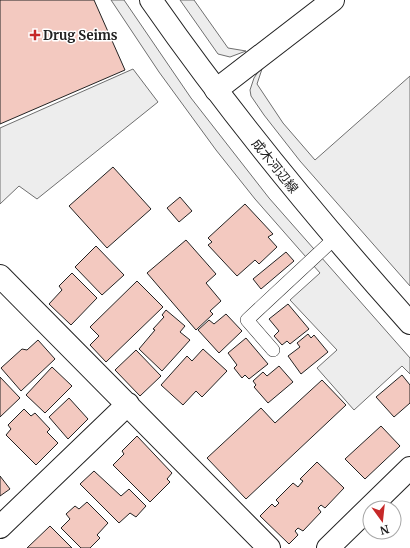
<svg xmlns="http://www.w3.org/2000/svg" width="410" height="548" viewBox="0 0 410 548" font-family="Merriweather,'Noto Sans JP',serif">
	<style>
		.parking { fill: #ededed; stroke: #6f6f6f }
		.building { fill: #f3c9c0; stroke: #222 }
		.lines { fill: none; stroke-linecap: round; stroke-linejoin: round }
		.service-casing { stroke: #222; stroke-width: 14 }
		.minor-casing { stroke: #222; stroke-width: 24 }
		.secondary-casing { stroke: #222; stroke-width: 24 }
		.service { stroke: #fff; stroke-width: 13 }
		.minor { stroke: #fff; stroke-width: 22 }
		.secondary { stroke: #fff; stroke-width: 22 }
		.poi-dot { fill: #c62828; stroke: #fff; stroke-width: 1.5 }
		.labels { text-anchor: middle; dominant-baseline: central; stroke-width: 3; stroke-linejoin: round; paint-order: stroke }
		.poi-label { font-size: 13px; font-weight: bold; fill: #222; stroke: #fff; text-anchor: start }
		.street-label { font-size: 13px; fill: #222; stroke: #fff }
	</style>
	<rect width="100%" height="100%" fill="#fff"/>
	<path class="parking" d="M111 0H124L191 98 269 198 410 358V374L402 366 354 410 317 368 337 350 290 300 320 273 255 199 216 150 159 72Z
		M180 0H194L228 48 246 51 230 57 218 54Z
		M133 69 158 102 37 199 19 186 0 204V128Z
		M260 69H262L257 84 283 123 315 160 410 76V286L300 161 264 115 251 96 250 90 254 78Z"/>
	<path class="building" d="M0 0H94L125 70 0 124Z
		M113 167 151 209 107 248 69 206Z
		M180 197 192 211 179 222 167 208Z
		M245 204 273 234 268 237 277 247 259 264 255 260 237 276 208 245 212 242 208 238Z
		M186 240 216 274 206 283 221 301 210 311 213 314 196 330 147 273Z
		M96 246 124 275 102 295 75 267Z
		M286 252 294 261 261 289 253 279Z
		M72 273 97 298 71 325 49 304 62 290 59 286Z
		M137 281 163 307 106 362 90 345 99 336 90 327Z
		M288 304 309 329 290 344 287 341 282 345 274 336 279 331 269 319Z
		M166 310 185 326 180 332 190 340 162 371 139 349 155 330 153 329 164 317 162 315Z
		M226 314 242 331 219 353 198 330 209 320 214 324Z
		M308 334 311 338 314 335 328 352 301 374 288 356 300 347 297 343Z
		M246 338 268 364 249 379 245 375 242 378 234 368 237 365 228 353Z
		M38 340 55 359 21 391 1 368 22 349 27 350Z
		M203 349 227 371 202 397 196 391 183 405 161 385 187 356 192 361Z
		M136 350 161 376 140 396 115 370Z
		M279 366 293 382 268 403 254 387 256 385 253 381 263 372 267 376Z
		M52 367 72 386 45 413 26 395Z
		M402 375 410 385V403L394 417 376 397Z
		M0 377 20 398 0 417Z
		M322 380 346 405 246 499 207 458 261 408 275 423Z
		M69 398 88 419 68 439 49 417Z
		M24 409 31 416 35 413 50 429 47 432 58 443 36 465 6 435 11 429 8 425Z
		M381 426 400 446 365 479 345 459Z
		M137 436 172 473 167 479 170 482 150 502 113 465 124 454 122 451Z
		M317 462 344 488 325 508 321 505 318 508 321 512 303 531 298 528 295 531 298 535 289 544 260 516 272 504 275 507 279 503 276 500 293 483 298 487 303 481 300 479Z
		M94 471 121 496 129 489 146 506 136 517 130 513 119 523 80 484Z
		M0 476 10 489 0 496Z
		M87 502 108 523 97 535 100 538 90 548H81L61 528 70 519 66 514 75 506 79 509Z
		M50 526 72 548H27Z"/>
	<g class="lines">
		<defs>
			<path id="service" d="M273 350 247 320 335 238"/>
			<path id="minor" d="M216 90 333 0
				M0 276 269 548
				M0 527 128 404
				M328 548 410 468"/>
			<path id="secondary" d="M151 0C231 115 317 219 410 323"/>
		</defs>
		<use href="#service" class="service-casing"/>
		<use href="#minor" class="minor-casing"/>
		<use href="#secondary" class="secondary-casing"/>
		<use href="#service" class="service"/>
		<use href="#minor" class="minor"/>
		<use href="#secondary" class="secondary"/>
	</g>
	<path class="poi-dot" d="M33 29h4v4h4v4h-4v4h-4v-4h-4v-4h4z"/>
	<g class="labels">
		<g class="poi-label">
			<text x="43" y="35">Drug Seims</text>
		</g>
		<g class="street-label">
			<text transform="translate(275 166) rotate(51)">成木河辺線</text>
		</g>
	</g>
	<g transform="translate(382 520) rotate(165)"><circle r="19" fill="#ffffff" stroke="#a7a7a7"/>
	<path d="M0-3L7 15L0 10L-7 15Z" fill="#c62828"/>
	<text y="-6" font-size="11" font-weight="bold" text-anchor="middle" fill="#222222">N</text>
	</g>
</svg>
